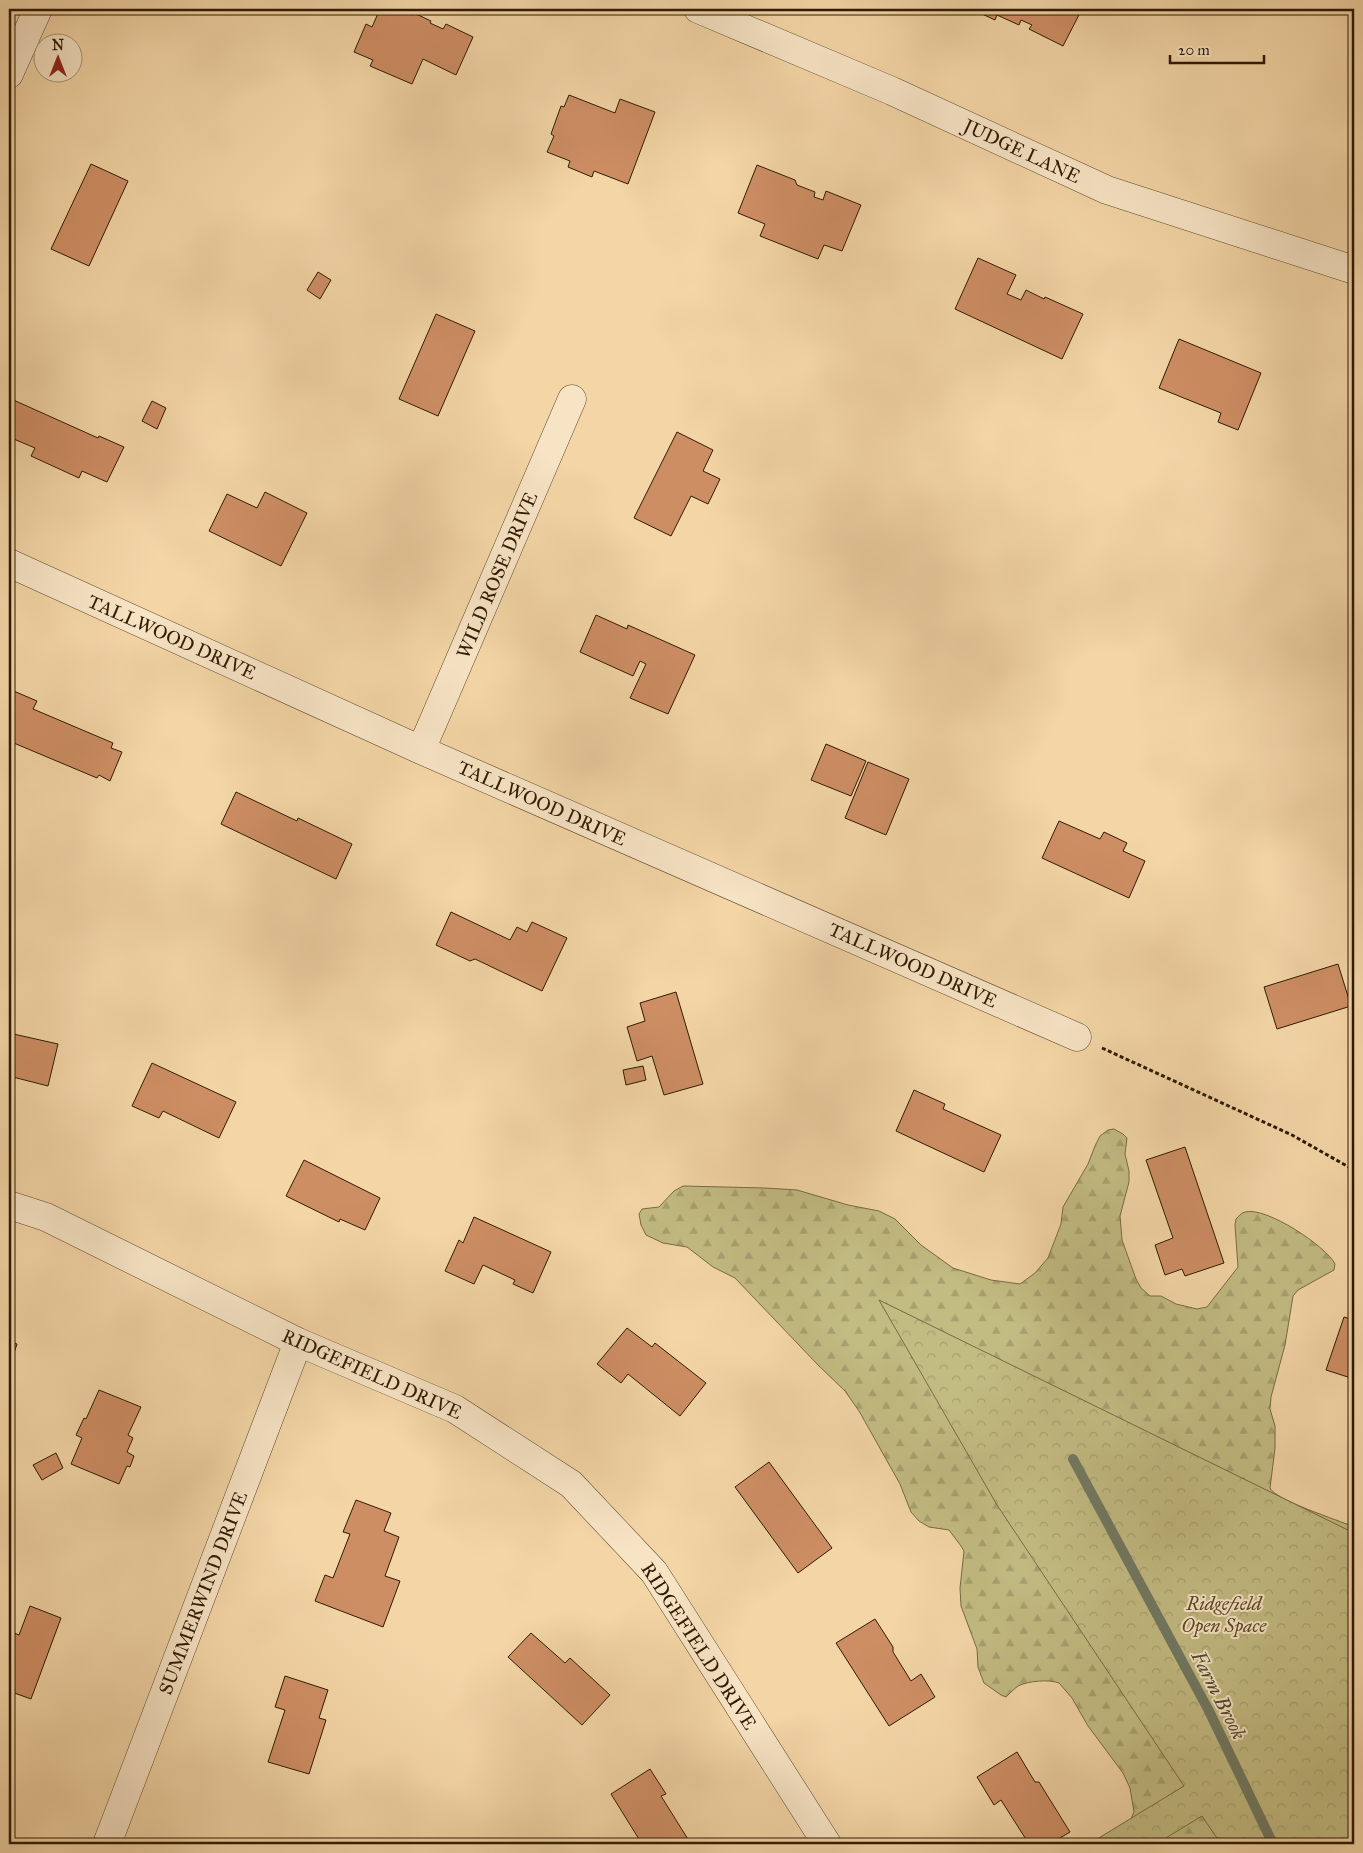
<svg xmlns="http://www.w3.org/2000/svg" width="1363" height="1853" viewBox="0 0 1363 1853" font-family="'IM FELL Great Primer',serif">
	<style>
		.forest { fill: url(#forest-firs); stroke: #786a43 }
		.park { fill: url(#park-crowns); stroke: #786a43 }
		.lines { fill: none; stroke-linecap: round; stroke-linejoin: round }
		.stream { stroke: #717963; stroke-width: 10 }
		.building { fill: #ce8e64; stroke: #2f1a04 }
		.minor-casing { stroke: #60492c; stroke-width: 29 }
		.path { stroke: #2f1a04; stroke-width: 3; stroke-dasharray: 4 2.5; stroke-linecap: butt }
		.minor { stroke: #f7e4c5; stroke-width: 28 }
		.labels { text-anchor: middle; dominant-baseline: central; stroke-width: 4; stroke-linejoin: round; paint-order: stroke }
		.street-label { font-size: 19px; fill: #2f1a04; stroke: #f7e4c5 }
		.park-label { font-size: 19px; font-style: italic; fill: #5b4a2a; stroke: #f7e4c5 }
		.water-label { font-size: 20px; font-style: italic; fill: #504a33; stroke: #f7e4c5 }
	</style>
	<defs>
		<pattern id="forest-firs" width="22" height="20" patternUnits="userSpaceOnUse" patternTransform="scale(1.25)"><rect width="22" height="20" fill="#c2bb82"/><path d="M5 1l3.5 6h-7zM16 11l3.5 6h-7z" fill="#a7a06f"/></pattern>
		<pattern id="park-crowns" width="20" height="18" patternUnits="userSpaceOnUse" patternTransform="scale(1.25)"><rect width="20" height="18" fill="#c2bb82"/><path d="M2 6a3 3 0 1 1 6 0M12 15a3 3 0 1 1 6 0" fill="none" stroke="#a7a06f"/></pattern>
	</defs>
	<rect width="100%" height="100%" fill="#f3d5a6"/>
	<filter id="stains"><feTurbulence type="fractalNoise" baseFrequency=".004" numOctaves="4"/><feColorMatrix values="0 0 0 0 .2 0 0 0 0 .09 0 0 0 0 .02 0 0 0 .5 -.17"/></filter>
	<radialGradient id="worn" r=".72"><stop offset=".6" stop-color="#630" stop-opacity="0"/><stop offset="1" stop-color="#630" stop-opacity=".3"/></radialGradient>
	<path class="forest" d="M1114 1129 1123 1134 1127 1138 1125 1154 1129 1171V1182L1120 1216 1122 1240 1136 1279 1141 1288 1150 1296H1161L1176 1304 1197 1309 1207 1307 1238 1267 1235 1225 1236 1219C1239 1216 1241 1213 1245 1212 1266 1206 1327 1247 1335 1264L1334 1270 1298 1290 1293 1296 1285 1345 1271 1397 1270 1409 1275 1426V1448L1270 1488C1275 1500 1338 1520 1354 1527V1844H1097L1129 1823 1134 1812 1130 1788 1123 1773 1088 1726 1072 1698 1059 1683C1049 1679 1028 1681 1018 1686 1014 1689 1010 1693 1006 1697L1001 1695 984 1683 978 1667 977 1649 961 1606 960 1588 964 1551 961 1546 949 1530 929 1527 919 1521 911 1512 900 1484 859 1411 845 1391 818 1365 735 1278 713 1267 687 1247 663 1243 646 1235 641 1225 639 1214 642 1209 659 1207 674 1191 683 1186 765 1188 797 1190 848 1205 879 1211 895 1219 921 1245 953 1268 991 1280 1020 1284 1035 1273 1048 1258 1061 1224 1063 1207 1088 1164 1095 1146 1100 1136 1108 1130Z"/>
	<path class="park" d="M879 1300 1354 1533V1844H1221L1202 1816 1156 1844H1089L1184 1786 997 1505Z"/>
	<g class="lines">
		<path class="stream" d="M1073 1459 1209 1711 1273 1844"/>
	</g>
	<path class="building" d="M380 9H398L412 15 414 13 431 21 430 23 443 29 446 24 473 37 456 75 423 59 412 84 370 66 373 60 354 52 366 24 372 27Z
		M982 9H1082L1063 46 1029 29 1032 25 1021 20 1019 25 997 15 995 20 980 13Z
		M569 95 615 113 620 99 655 112 628 184 594 171 592 177 568 167 570 161 547 152 554 136 551 134 561 106 564 107Z
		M91 164 128 181 89 266 51 249Z
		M757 165 795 180 797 185 815 192 814 197 823 200 826 191 861 205 842 251 824 245 818 259 760 236 765 224 738 213Z
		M978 258 1016 275 1007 294 1021 300 1026 290 1044 299 1045 297 1083 314 1062 359 955 309Z
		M318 272 331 280 320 299 307 290Z
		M436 314 475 331 438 416 399 399Z
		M1179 339 1261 373 1238 430 1218 422 1221 413 1159 388Z
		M9 398 98 438 99 436 124 447 107 482 82 471 79 478 31 456 35 448 9 437Z
		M152 401 166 408 157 429 142 421Z
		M677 432 713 450 703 471 720 479 708 504 691 496 671 536 634 518Z
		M265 492 307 513 281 566 209 531 227 494 257 508Z
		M596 615 627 629 628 625 695 655 668 714 630 698 646 664 640 661 633 676 580 652Z
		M9 689 37 701 33 709 113 743 111 748 122 752 110 781 99 775 97 778 9 741Z
		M826 744 866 761 851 796 811 780Z
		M868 762 909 779 886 835 845 818Z
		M236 792 297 821 298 818 352 844 336 879 221 824Z
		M1059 821 1100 839 1104 832 1127 843 1123 851 1145 861 1129 898 1042 858Z
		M451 912 510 940 517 927 527 932 532 922 567 938 542 991 475 959 470 961 436 945Z
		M1338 964 1351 1006 1277 1029 1264 987Z
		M676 992 703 1084 664 1095 652 1056 637 1061 627 1027 645 1021 640 1003Z
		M9 1033 58 1044 48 1086 9 1076Z
		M152 1063 236 1102 219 1138 163 1111 159 1118 132 1106Z
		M643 1066 646 1080 626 1085 623 1070Z
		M914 1090 945 1104 943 1109 1001 1135 984 1172 896 1131Z
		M1185 1147 1224 1263 1185 1276 1182 1269 1165 1275 1155 1245 1173 1238 1146 1160Z
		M304 1160 380 1198 365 1230 340 1219 339 1222 286 1196Z
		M474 1217 551 1252 533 1293 513 1284 515 1280 483 1265 474 1284 445 1271 459 1240 463 1243Z
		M1344 1317 1354 1320V1379L1326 1370Z
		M627 1328 652 1347 655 1343 706 1383 680 1416 628 1374 621 1383 597 1364Z
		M9 1341 17 1344 9 1368Z
		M99 1390 141 1407 128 1435 133 1438 127 1452 134 1456 130 1467 127 1466 119 1484 71 1464 82 1438 76 1435 84 1418 86 1419Z
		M56 1453 63 1468 42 1480 33 1465Z
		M769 1462 832 1548 798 1573 735 1487Z
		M356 1500 391 1513 384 1531 399 1537 385 1576 400 1581 383 1627 315 1601 325 1575 333 1578 350 1534 343 1532Z
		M30 1606 61 1618 31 1699 9 1691V1631L19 1635Z
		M875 1619 893 1647V1652L911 1681 921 1674 935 1697 889 1726 836 1643Z
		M531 1633 565 1663 570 1658 610 1695 582 1725 508 1657Z
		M285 1676 328 1690 319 1718 326 1720 309 1774 268 1762 285 1710 275 1707Z
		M1017 1752 1035 1782H1039L1070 1832 1050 1844H1029L1001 1800 994 1805 977 1777Z
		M650 1769 666 1794 661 1796 691 1844H642L611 1794Z"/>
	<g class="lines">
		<defs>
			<path id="minor" d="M698 9 892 91 1107 190 1354 270
				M9 74 38 9
				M9 563 421 750 1077 1037
				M421 750 572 399
				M9 1205 46 1217 298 1342 455 1409 571 1484 654 1572 827 1844
				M107 1844 298 1342"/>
		</defs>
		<use href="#minor" class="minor-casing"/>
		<path class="path" d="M1102 1048 1292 1135 1354 1170"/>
		<use href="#minor" class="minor"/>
	</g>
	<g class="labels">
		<g class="street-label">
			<text transform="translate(1022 151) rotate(25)">JUDGE LANE</text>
			<text transform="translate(497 575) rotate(-67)">WILD ROSE DRIVE</text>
			<text transform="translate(172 637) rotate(24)">TALLWOOD DRIVE</text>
			<text transform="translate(542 803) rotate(24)">TALLWOOD DRIVE</text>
			<text transform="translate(913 965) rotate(24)">TALLWOOD DRIVE</text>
			<text transform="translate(372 1374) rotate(24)">RIDGEFIELD DRIVE</text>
			<text transform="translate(203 1593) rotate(-69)">SUMMERWIND DRIVE</text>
			<text transform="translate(699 1646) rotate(57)">RIDGEFIELD DRIVE</text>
		</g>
		<g class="park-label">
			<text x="1224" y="1603">Ridgefield<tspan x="1224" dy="22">Open Space</tspan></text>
		</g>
		<g class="water-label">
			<text transform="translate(1219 1695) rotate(63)">Farm Brook</text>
		</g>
	</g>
	<rect width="1363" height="1853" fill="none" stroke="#f3d5a6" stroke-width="30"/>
	<rect x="10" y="10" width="1343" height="1833" fill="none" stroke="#2f1a04" stroke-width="2.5"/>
	<rect x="15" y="15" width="1333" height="1823" fill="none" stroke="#2f1a04"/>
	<g transform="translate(58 58)"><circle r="24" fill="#f7e4c5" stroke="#a79378"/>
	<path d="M0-4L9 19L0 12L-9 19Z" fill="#8f2418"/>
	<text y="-8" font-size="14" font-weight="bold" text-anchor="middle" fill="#2f1a04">N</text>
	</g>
	<path d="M1170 55v8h94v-8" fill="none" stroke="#2f1a04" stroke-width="2.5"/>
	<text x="1178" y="55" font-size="15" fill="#2f1a04" stroke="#f7e4c5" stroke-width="4" paint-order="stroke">20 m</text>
	<rect width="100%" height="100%" filter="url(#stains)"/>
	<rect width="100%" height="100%" fill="url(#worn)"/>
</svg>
